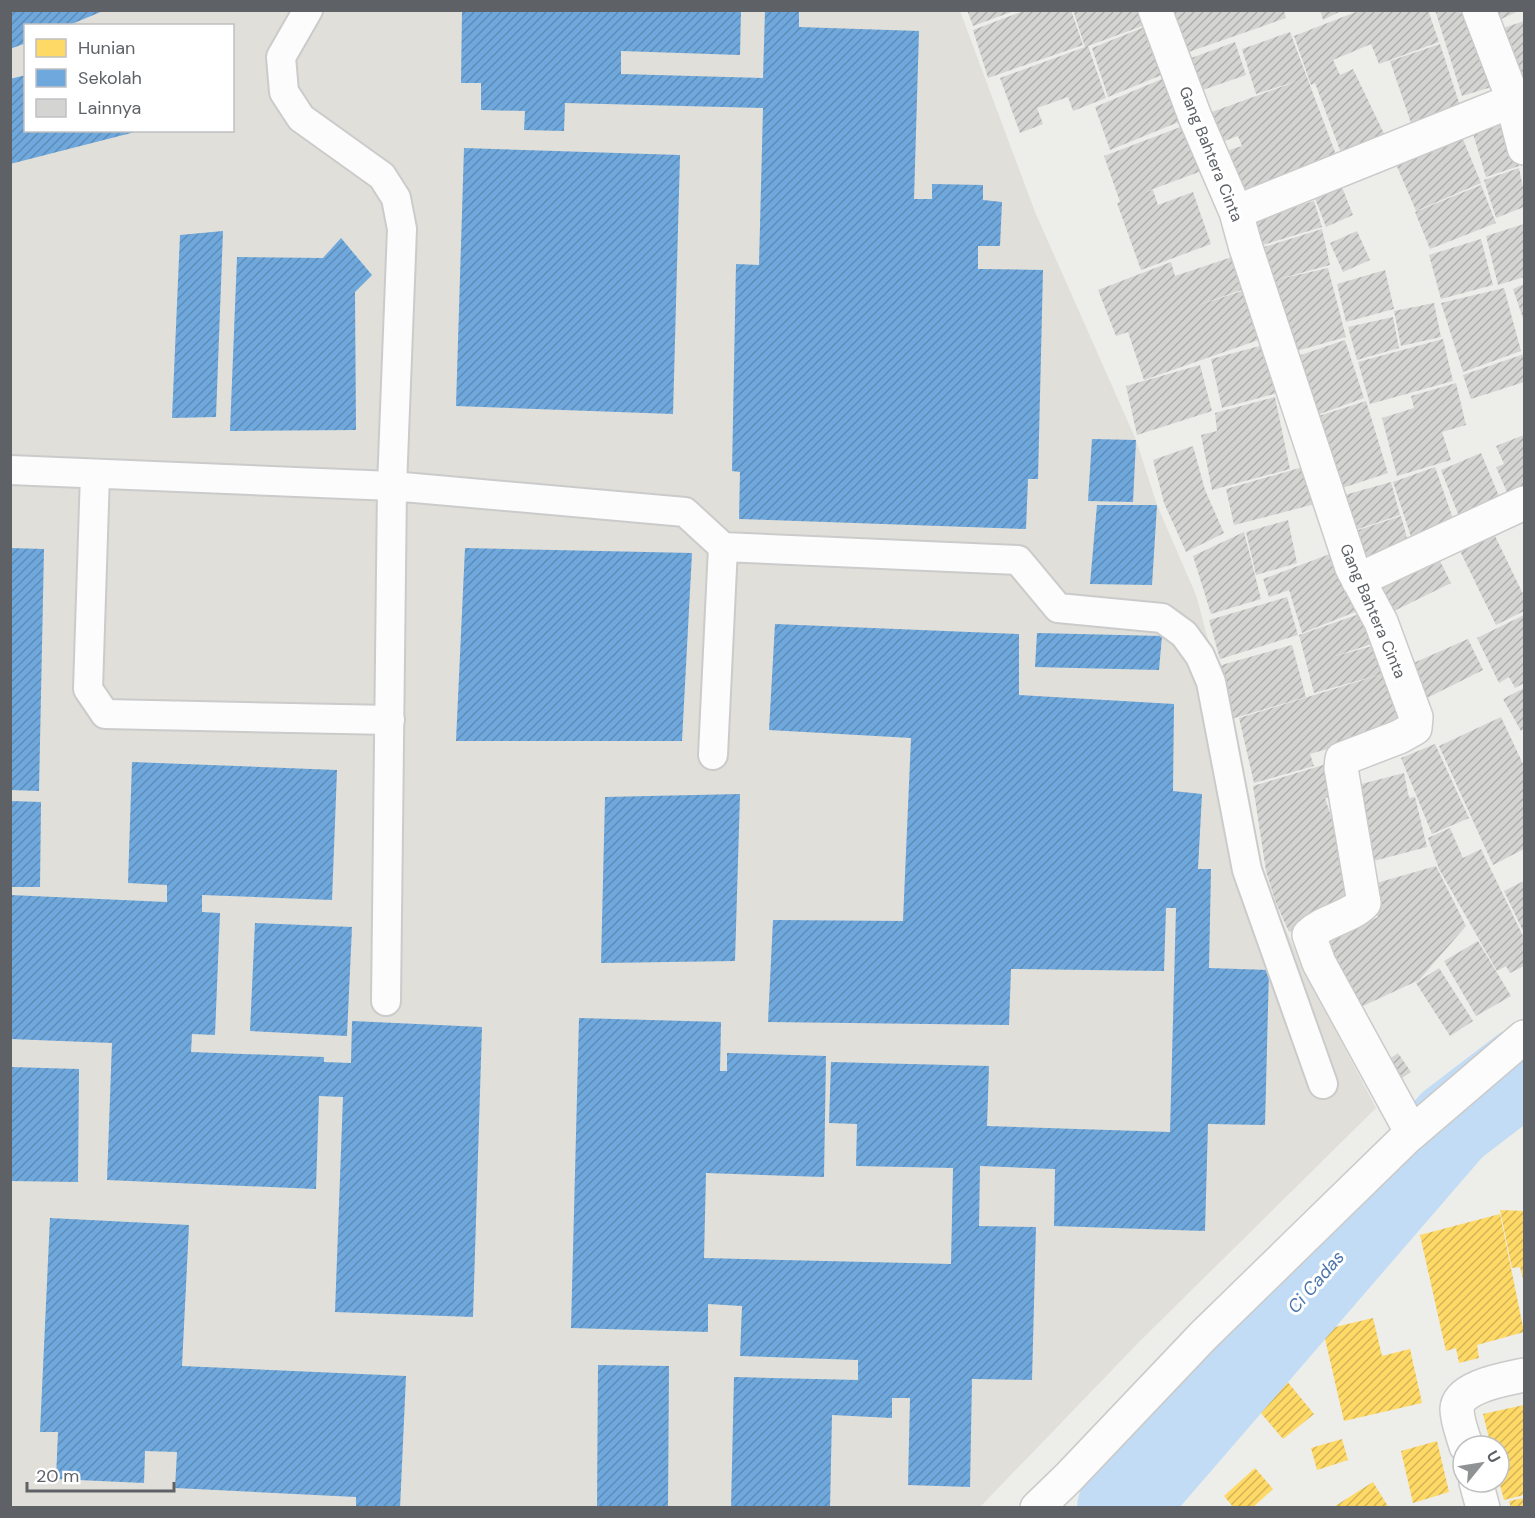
<svg xmlns="http://www.w3.org/2000/svg" width="1535" height="1518" viewBox="0 0 1535 1518" font-family="'DM Sans',sans-serif">
	<style>
		.education { fill: #e0dfd9 }
		.homes { fill: url(#homes-hatch) }
		.schools { fill: url(#schools-hatch) }
		.lines { fill: none; stroke-linecap: round; stroke-linejoin: round }
		.river { stroke: #c1dcf4; stroke-width: 88 }
		.building { fill: url(#building-hatch) }
		.service-casing { stroke: #cacbca; stroke-width: 32 }
		.minor-casing { stroke: #cacbca; stroke-width: 36 }
		.service { stroke: #fcfcfc; stroke-width: 28 }
		.minor { stroke: #fcfcfc; stroke-width: 33 }
		.labels { text-anchor: middle; dominant-baseline: central; stroke-width: 6; stroke-linejoin: round; paint-order: stroke }
		.street-label { font-size: 16px; fill: #5e6266; stroke: #fff }
		.water-label { font-size: 18px; font-style: italic; fill: #4b75ab; stroke: #fff }
	</style>
	<defs>
		<pattern id="homes-hatch" width="6" height="6" patternUnits="userSpaceOnUse" patternTransform="scale(1.5)"><rect width="6" height="6" fill="#ffd966"/><path d="M-1 1l2-2M0 6l6-6M5 7l2-2" fill="none" stroke="#d2b358"/></pattern>
		<pattern id="schools-hatch" width="6" height="6" patternUnits="userSpaceOnUse" patternTransform="scale(1.5)"><rect width="6" height="6" fill="#6fa8dc"/><path d="M-1 1l2-2M0 6l6-6M5 7l2-2" fill="none" stroke="#5e8cb6"/></pattern>
		<pattern id="building-hatch" width="6" height="6" patternUnits="userSpaceOnUse" patternTransform="scale(1.5)"><rect width="6" height="6" fill="#d4d4d2"/><path d="M-1 1l2-2M0 6l6-6M5 7l2-2" fill="none" stroke="#afafae"/></pattern>
	</defs>
	<rect width="100%" height="100%" fill="#edede9"/>
	<path class="education" d="M103 10 960 11 1035 212 1136 440 1157 505 1196 595 1239 755 1261 875 1305 972 1376 1108 1138 1343 980 1507 11 1508V49L25 42 26 130H232V26L66 25Z"/>
	<path class="homes" d="M1500 1210 1524 1211V1283L1520 1267 1512 1268Z
		M1500 1214 1524 1332 1477 1345 1479 1358 1459 1363 1456 1348 1446 1351 1420 1235Z
		M1373 1318 1382 1356 1410 1349 1422 1403 1344 1421 1323 1330Z
		M1286 1380 1314 1414 1283 1439 1255 1406Z
		M1524 1405V1495L1504 1500 1499 1481V1446H1491L1483 1414Z
		M1342 1439 1348 1460 1317 1470 1311 1448Z
		M1437 1441 1449 1492 1413 1503 1401 1451Z
		M1255 1468 1273 1489 1252 1508H1234L1224 1496Z
		M1373 1482 1389 1508H1332Z
		M1524 1498V1508H1511L1509 1501Z"/>
	<path class="schools" d="M10 10H103V11L67 26H26V43L10 49Z
		M462 10H741L740 55 621 51V74L763 78 765 10H799V27L919 31 914 199H932V184L983 185V200L1002 202 1000 246H978V269L1043 270 1038 479H1028L1026 529 739 519 740 472 732 471 736 264 759 265 763 108 565 103 564 131 524 130 525 111 481 110V83H461Z
		M26 75V130L139 131 10 164V79Z
		M464 148 680 155 673 414 456 406Z
		M223 231 216 417 172 418 180 235Z
		M341 238 372 275 355 292 356 430 230 431 237 257 323 258Z
		M1092 439 1136 440 1133 502 1088 501Z
		M1097 505H1157L1152 585 1090 584Z
		M10 548 44 549 39 791 10 790Z
		M465 548 692 553 682 741H456Z
		M775 624 1019 634V695L1174 704 1173 791 1202 794 1198 869H1211L1209 968 1269 970 1265 1125 1208 1124 1205 1231 1054 1226 1055 1169 980 1166 979 1226 1036 1227 1032 1380 972 1379 970 1487 908 1485 910 1398H892V1418L832 1415 830 1508H731L734 1377 858 1380V1360L740 1356 742 1306 708 1304V1332L571 1328 579 1018 721 1022 720 1071H727V1053L826 1056 824 1177 706 1173 704 1258 951 1264 953 1168 856 1166 857 1124 829 1123 831 1062 989 1066 987 1126 1170 1132 1176 908H1166L1164 971 1011 969 1009 1025 768 1022 773 920 903 921 911 738 769 730Z
		M1037 633 1162 636 1159 670 1035 667Z
		M132 762 337 770 332 900 202 895V912L220 913 215 1035 192 1034 191 1052 324 1057V1062L351 1063 352 1021 482 1027 473 1317 335 1312 343 1097 319 1096 316 1189 107 1180 112 1043 10 1039V895L167 902V885L128 883Z
		M740 794 735 961 601 963 605 797Z
		M10 801 41 802 40 887H10Z
		M255 923 352 927 347 1036 250 1031Z
		M10 1067 79 1069 78 1182 10 1181Z
		M50 1218 189 1225 182 1366 406 1376 400 1508H356V1497L175 1488 177 1452 145 1451 144 1483 56 1479 58 1432H40Z
		M598 1365 669 1366 668 1508H597Z"/>
	<g class="lines">
		<path class="river" d="M1121 1508 1452 1125 1524 1070"/>
	</g>
	<path class="building" d="M967 10H1014V11L973 26Z
		M1026 10H1071L1083 45 988 78 973 30Z
		M1073 10H1152L1156 21 1088 46 1106 98 1073 111 1068 97 1037 108 1043 124 1020 133 1000 78 1085 47Z
		M1164 10H1284L1286 18 1180 55Z
		M1320 10H1343L1323 20Z
		M1361 10H1428L1439 42 1379 64 1371 44 1333 60 1340 75 1353 69 1390 146 1367 157 1359 144 1341 153 1315 83 1311 85 1294 36Z
		M1435 10H1472L1498 85 1462 96Z
		M1493 10H1521L1497 21Z
		M1524 21V92L1498 30Z
		M1157 22 1174 70 1108 97 1092 48Z
		M1290 32 1341 168 1242 191 1229 150 1242 146 1238 136 1219 143 1209 113 1300 80 1256 94 1242 49Z
		M1235 42 1246 75 1194 93 1183 61Z
		M1440 44 1462 112 1413 129 1390 61Z
		M1174 74 1191 117 1110 150 1095 107Z
		M1506 117 1519 166 1486 177 1471 127Z
		M1191 123 1207 169 1145 192 1153 190 1158 205 1193 192 1211 244 1141 270 1117 203 1120 202 1104 156Z
		M1458 127 1481 183 1416 211 1393 157Z
		M1519 168 1524 192V207L1496 218 1484 180Z
		M1340 182 1353 215 1326 227 1313 193Z
		M1481 185 1496 223 1430 249 1415 212Z
		M1314 201 1322 227 1256 247 1250 222Z
		M1524 224V277L1498 285 1486 236Z
		M1322 229 1330 265 1275 280 1328 268 1346 337 1293 352 1284 307 1274 310 1272 281 1264 247Z
		M1357 231 1370 260 1343 272 1330 243Z
		M1481 239 1493 285 1441 299 1429 255Z
		M1244 253 1255 285 1196 306 1257 286 1273 335 1144 380 1128 332 1116 336 1098 290 1171 262 1175 276Z
		M1385 270 1394 309 1346 322 1337 284Z
		M1524 284V321L1513 289Z
		M1504 288 1521 351 1463 372 1441 303Z
		M1434 303 1441 337 1401 346 1394 311Z
		M1393 317 1399 348 1357 360 1348 327Z
		M1443 339 1453 381 1370 404 1358 362Z
		M1345 340 1364 398 1309 418 1289 359Z
		M1271 343 1285 391 1222 408 1211 359Z
		M1524 354V382L1471 399 1463 375Z
		M1200 365 1212 411 1137 435 1126 386Z
		M1456 383 1466 425 1442 432 1451 460 1397 476 1382 418 1414 408 1411 396Z
		M1275 397 1290 469 1212 490 1201 435 1217 431 1215 413Z
		M1366 401 1388 473 1330 492 1309 419Z
		M1524 435V498L1512 504 1496 467 1504 464 1496 446Z
		M1193 446 1205 490 1224 533 1186 552 1164 503 1153 460Z
		M1481 453 1501 501 1460 519 1441 470Z
		M1310 465 1319 503 1234 525 1226 489Z
		M1435 467 1457 530 1414 546 1393 482Z
		M1391 482 1400 515 1343 534 1334 498Z
		M1401 516 1410 549 1354 569 1343 535Z
		M1288 520 1297 563 1256 575 1246 532Z
		M1244 532 1261 599 1211 614 1193 556Z
		M1495 536 1524 596V611L1496 625 1460 551Z
		M1338 551 1360 610 1302 633 1289 590 1269 597 1263 579Z
		M1436 553 1451 583 1394 611 1380 582Z
		M1287 597 1298 635 1220 659 1209 620Z
		M1371 610 1381 641 1332 657 1376 645 1406 726 1310 754 1314 766 1254 783 1239 718 1386 673 1314 693 1299 635Z
		M1524 615V683L1515 688 1509 677 1499 683 1477 638Z
		M1468 639 1483 670 1425 699 1409 665Z
		M1292 645 1306 697 1231 719 1218 666Z
		M1524 688V729L1521 731 1503 699Z
		M1501 717 1524 766V849L1493 865 1439 746Z
		M1435 744 1469 818 1432 834 1401 758Z
		M1333 762 1340 794 1325 798 1359 901 1289 932 1276 903 1266 871 1253 786Z
		M1404 773 1409 798 1415 797 1427 847 1362 864 1346 788Z
		M1450 828 1463 858 1481 849 1524 938V966L1510 973 1506 966 1497 971 1439 869 1428 838Z
		M1436 866 1466 926 1419 980 1350 1012 1317 934 1352 930 1378 917 1366 886Z
		M1524 881V933L1504 891Z
		M1478 941 1511 996 1476 1016 1444 961Z
		M1439 968 1473 1021 1450 1036 1416 983Z
		M1398 1053 1411 1072 1396 1082 1384 1063Z"/>
	<g class="lines">
		<defs>
			<path id="service" d="M308 10 281 57 284 92 301 118 382 176 396 198 402 229 392 486 386 1001
				M10 470 392 486 685 512 723 547 1018 560 1058 608 1162 618 1184 634 1200 656 1211 682 1247 870 1323 1084
				M95 474 88 689 105 714 390 720
				M713 755 723 547"/>
			<path id="minor" d="M1155 10 1195 117 1236 212 1245 245 1352 568 1381 622 1416 717 1415 728 1399 737 1342 759 1341 768 1364 903C1349 918 1325 920 1309 935L1319 963 1412 1133
				M1479 10 1513 99 1514 109 1524 148
				M1236 212 1524 96
				M1358 580 1524 503
				M1466 1446C1463 1435 1457 1421 1457 1409 1458 1386 1507 1379 1524 1375
				M1476 1482 1483 1508
				M1037 1508 1069 1477 1203 1336 1406 1138 1524 1037"/>
		</defs>
		<use href="#service" class="service-casing"/>
		<use href="#minor" class="minor-casing"/>
		<use href="#service" class="service"/>
		<use href="#minor" class="minor"/>
	</g>
	<g class="labels">
		<g class="street-label">
			<text transform="translate(1211 154) rotate(68)">Gang Bahtera Cinta</text>
			<text transform="translate(1373 611) rotate(67)">Gang Bahtera Cinta</text>
		</g>
		<g class="water-label">
			<text transform="translate(1316 1282) rotate(-49)">Ci Cadas</text>
		</g>
	</g>
	<rect width="1535" height="1518" fill="none" stroke="#5e6266" stroke-width="24"/>
	<rect x="24" y="24" width="210" height="108" fill="#ffffff" stroke="#bfc0c2" stroke-width="1.5"/>
	<rect x="36" y="39" width="30" height="18" fill="#ffd966" stroke="#bfc0c2" stroke-width="1.5"/>
	<text x="78" y="54" font-size="18" fill="#5e6266">Hunian</text>
	<rect x="36" y="69" width="30" height="18" fill="#6fa8dc" stroke="#bfc0c2" stroke-width="1.5"/>
	<text x="78" y="84" font-size="18" fill="#5e6266">Sekolah</text>
	<rect x="36" y="99" width="30" height="18" fill="#d4d4d2" stroke="#bfc0c2" stroke-width="1.5"/>
	<text x="78" y="114" font-size="18" fill="#5e6266">Lainnya</text>
	<g transform="translate(1481 1464) rotate(60)"><circle r="28" fill="#ffffff" stroke="#bfc0c2" stroke-width="1.5"/>
	<path d="M0-4.5L10 22L0 15L-10 22Z" fill="#909394"/>
	<text y="-9" font-size="16" font-weight="bold" text-anchor="middle" fill="#5e6266">U</text>
	</g>
	<path d="M27 1482v9h147v-9" fill="none" stroke="#5e6266" stroke-width="3"/>
	<text x="36" y="1482" font-size="18" fill="#5e6266" stroke="#ffffff" stroke-width="4.5" paint-order="stroke">20 m</text>
</svg>
